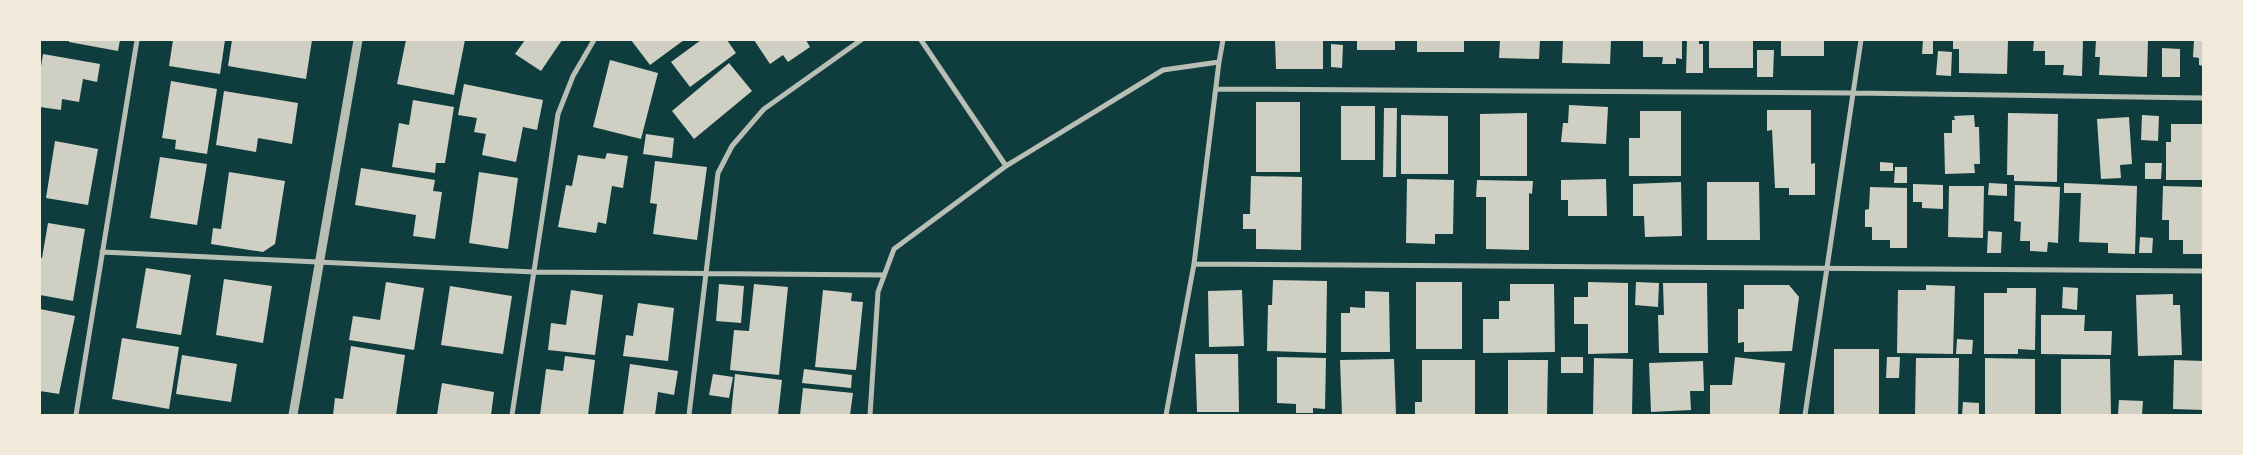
<svg xmlns="http://www.w3.org/2000/svg" width="2243" height="455" viewBox="0 0 2243 455" font-family="'DM Sans',sans-serif">
	<style>
		.building { fill: #cfcfc3 }
		.lines { fill: none; stroke-linecap: round; stroke-linejoin: round }
		.minor { stroke: #b8beb3; stroke-width: 5 }
		.tertiary { stroke: #b8beb3; stroke-width: 9 }
	</style>
	<rect width="100%" height="100%" fill="#0f3d3e"/>
	<path class="building" d="M69 40H120L118 51 69 42Z
		M173 40H225L220 74 169 66Z
		M232 40H312L306 79 228 66Z
		M406 40H465L454 95 397 84Z
		M525 40H562L541 71 515 54Z
		M631 40H684L650 65Z
		M701 40H727L736 53 690 87 671 62Z
		M754 40H806L810 47 788 62 783 55 770 64Z
		M1275 40H1323V69H1276Z
		M1357 40H1395V50H1357Z
		M1417 40H1464V52H1417Z
		M1500 40H1540L1539 59 1499 58Z
		M1563 40H1611L1610 64 1562 63Z
		M1643 40H1682V59L1676 58V64H1662L1663 57H1643Z
		M1687 40H1699V44H1703V73H1686Z
		M1709 40H1753V68H1709Z
		M1781 40H1824V56H1781Z
		M1923 40H1933V54H1922Z
		M1953 40H2008L2007 74 1959 73V49H1953Z
		M2034 40H2083L2082 76 2063 75 2064 65H2045V51H2033Z
		M2096 40H2148L2147 77 2099 75 2100 57H2095Z
		M2194 40H2203V66L2199 65V58L2193 57Z
		M1331 44 1343 45 1342 68 1331 67Z
		M2162 48 2180 49V77H2162Z
		M1757 50H1774L1773 77H1757Z
		M1938 51 1952 52 1951 76 1936 75Z
		M43 54 100 64 97 82 83 79 79 102 62 99 61 110 40 107V73Z
		M610 60 658 73 641 139 593 127Z
		M729 63 752 91 694 139 672 111Z
		M171 81 217 89 207 154 175 149 176 140 162 138Z
		M464 84 543 100 537 130 523 127 516 162 482 155 486 134 474 132 477 118 458 115Z
		M224 91 298 103 292 144 258 138 256 152 216 145Z
		M413 100 454 107 445 163H436L435 173 392 167 399 123 409 125Z
		M1256 102H1300V172H1256Z
		M1569 105 1608 107 1606 144 1561 142 1563 123H1568Z
		M1341 106H1375V160H1341Z
		M1384 108H1397L1396 177H1383Z
		M1767 110H1811V164L1815 163V195H1789V188H1775L1772 130 1767 131Z
		M1640 111H1681V176H1629V138H1640Z
		M1527 113V176H1480V114Z
		M2008 113 2058 114 2057 182 2014 181V175H2007Z
		M1401 115 1448 116V174H1401Z
		M1974 115 1975 127H1979L1980 164H1974L1975 173 1945 174 1944 133H1952V120H1955L1954 116Z
		M2142 115 2159 116 2158 141 2141 140Z
		M2129 117 2132 164 2120 165 2121 178 2101 179 2097 119Z
		M2171 124H2203V180H2166V142H2171Z
		M646 134 674 138 672 158 643 154Z
		M55 141 98 149 88 205 46 198Z
		M607 153 628 156 623 188 612 186 606 224 598 222 596 233 558 227 566 185 572 186 578 155 605 159Z
		M160 157 207 164 197 225 150 218Z
		M655 161 707 167 697 240 653 234 657 204 650 203Z
		M1880 162 1893 163V171H1880Z
		M2145 163H2162L2161 179H2145Z
		M1895 167H1907V183H1894Z
		M361 168 435 180 433 191 442 192 435 239 413 236 416 215 355 205Z
		M229 172 285 181 275 244 263 252 211 244 213 228 221 229Z
		M479 172 518 178 508 249 469 243Z
		M1251 176 1302 177 1301 250 1256 249V229H1243V214H1250Z
		M1407 179 1454 180 1453 234H1435V244L1406 243Z
		M1606 179 1607 216H1568V200H1561V180Z
		M1477 180 1533 181 1532 194 1529 193V250L1486 249V197H1476Z
		M1681 182 1682 236 1645 237 1644 216H1633V184Z
		M1707 182H1759L1760 240H1707Z
		M1989 183 2007 184V196L1988 195Z
		M2064 183 2137 186 2135 254 2108 253V243L2079 242 2081 193H2064Z
		M1913 184 1943 185V209L1922 208V202H1913Z
		M2015 185 2060 187 2058 243 2048 242 2047 252 2030 251V241H2020L2021 222 2014 221Z
		M1949 186H1984L1983 238 1948 237Z
		M2163 186 2203 187V254H2183V240H2169V220H2162Z
		M1870 187 1907 188V248H1890V240H1872V227H1865V210L1869 209Z
		M48 223 85 229 73 301 40 295V258H42Z
		M1988 231 2002 232 2001 253H1987Z
		M2140 237 2153 238 2152 253H2139Z
		M146 268 191 275 181 335 136 328Z
		M224 279 272 286 263 343 216 335Z
		M1273 280 1327 281 1326 353 1267 351 1268 305H1272Z
		M386 282 424 288 414 350 349 340 353 316 380 320Z
		M1416 282H1462V349H1416Z
		M1588 282 1628 283V353L1588 354V324H1574V297H1588Z
		M1636 282 1659 283 1658 307 1635 305Z
		M1663 283H1707L1708 353H1659L1658 315H1664Z
		M719 284 744 286 741 323 716 321Z
		M754 284 788 287 779 375 730 370 734 330 749 331Z
		M1510 284H1554L1555 352 1483 353V319H1499V301H1510Z
		M1744 285H1789L1799 297 1792 351 1744 352V342L1738 343V309H1744Z
		M1926 285 1955 286 1953 354 1897 353 1898 290H1926Z
		M450 286 512 296 503 354 441 345Z
		M2063 287 2078 288 2077 310 2062 308Z
		M2007 288H2036L2035 350 2018 349V354H1984V293H2007Z
		M571 290 603 295 595 355 548 350 551 323 566 325Z
		M823 290 852 293 851 301 863 302 856 370 815 367Z
		M1242 290 1244 346 1209 347 1208 291Z
		M1365 291 1389 292 1390 352H1341V313H1350V307L1365 308Z
		M2173 294V305H2180L2182 355 2138 356 2136 295Z
		M638 303 674 308 668 361 623 356 626 335 633 336Z
		M40 309 75 316 59 394 40 391Z
		M2041 315H2085L2084 331H2112L2111 355 2041 354Z
		M122 338 179 347 169 409 112 399Z
		M1957 339 1973 340 1972 354H1956Z
		M351 346 405 355 396 415H333L335 398 343 399Z
		M1834 349H1879V415H1834Z
		M1195 354H1238L1239 412H1197Z
		M182 355 237 364 231 402 176 394Z
		M565 356 595 360 588 415H540L546 369 563 371Z
		M1277 357 1326 358 1325 409 1313 408V413H1296V404L1277 403Z
		M1561 357H1583V373H1561Z
		M1735 357 1785 363 1779 415H1710V385H1732Z
		M1887 357H1900L1899 378H1886Z
		M1594 358 1633 359 1632 415H1593Z
		M1916 358H1959L1958 415H1915Z
		M1985 358 2035 359V415H1985Z
		M1394 359 1396 414 1342 415 1340 360Z
		M2061 359H2110L2111 415H2061Z
		M1422 360H1475V414L1415 415V402H1422Z
		M1508 360H1548L1547 415H1508Z
		M2174 360 2203 361V410L2173 409Z
		M1703 361 1704 391H1690L1691 410 1651 412 1649 363Z
		M630 364 678 371 674 395 658 392 655 415H623Z
		M804 369 852 375 851 388 802 383Z
		M713 374 733 377 729 398 709 395Z
		M735 374 782 380 778 415H731Z
		M442 383 494 392 491 415H437Z
		M803 388 853 393 850 415H800Z
		M2119 400 2143 401 2142 415H2118Z
		M1963 402 1979 403V415H1962Z"/>
	<g class="lines">
		<path class="minor" d="M921 40 1006 166
			M1216 89 1853 93 2203 98
			M102 252 534 272 884 275
			M1194 264 2203 271
			M76 415 137 40
			M512 415 558 114 573 76 594 40
			M689 415 718 173 732 146 764 109 861 40
			M870 415 878 292 894 249 1006 166 1163 70 1219 62 1223 40
			M1166 415 1194 264 1219 62
			M1805 415 1861 40"/>
		<path class="tertiary" d="M293 415 358 40"/>
	</g>
	<rect width="2243" height="455" fill="none" stroke="#f1e9da" stroke-width="82"/>
</svg>
